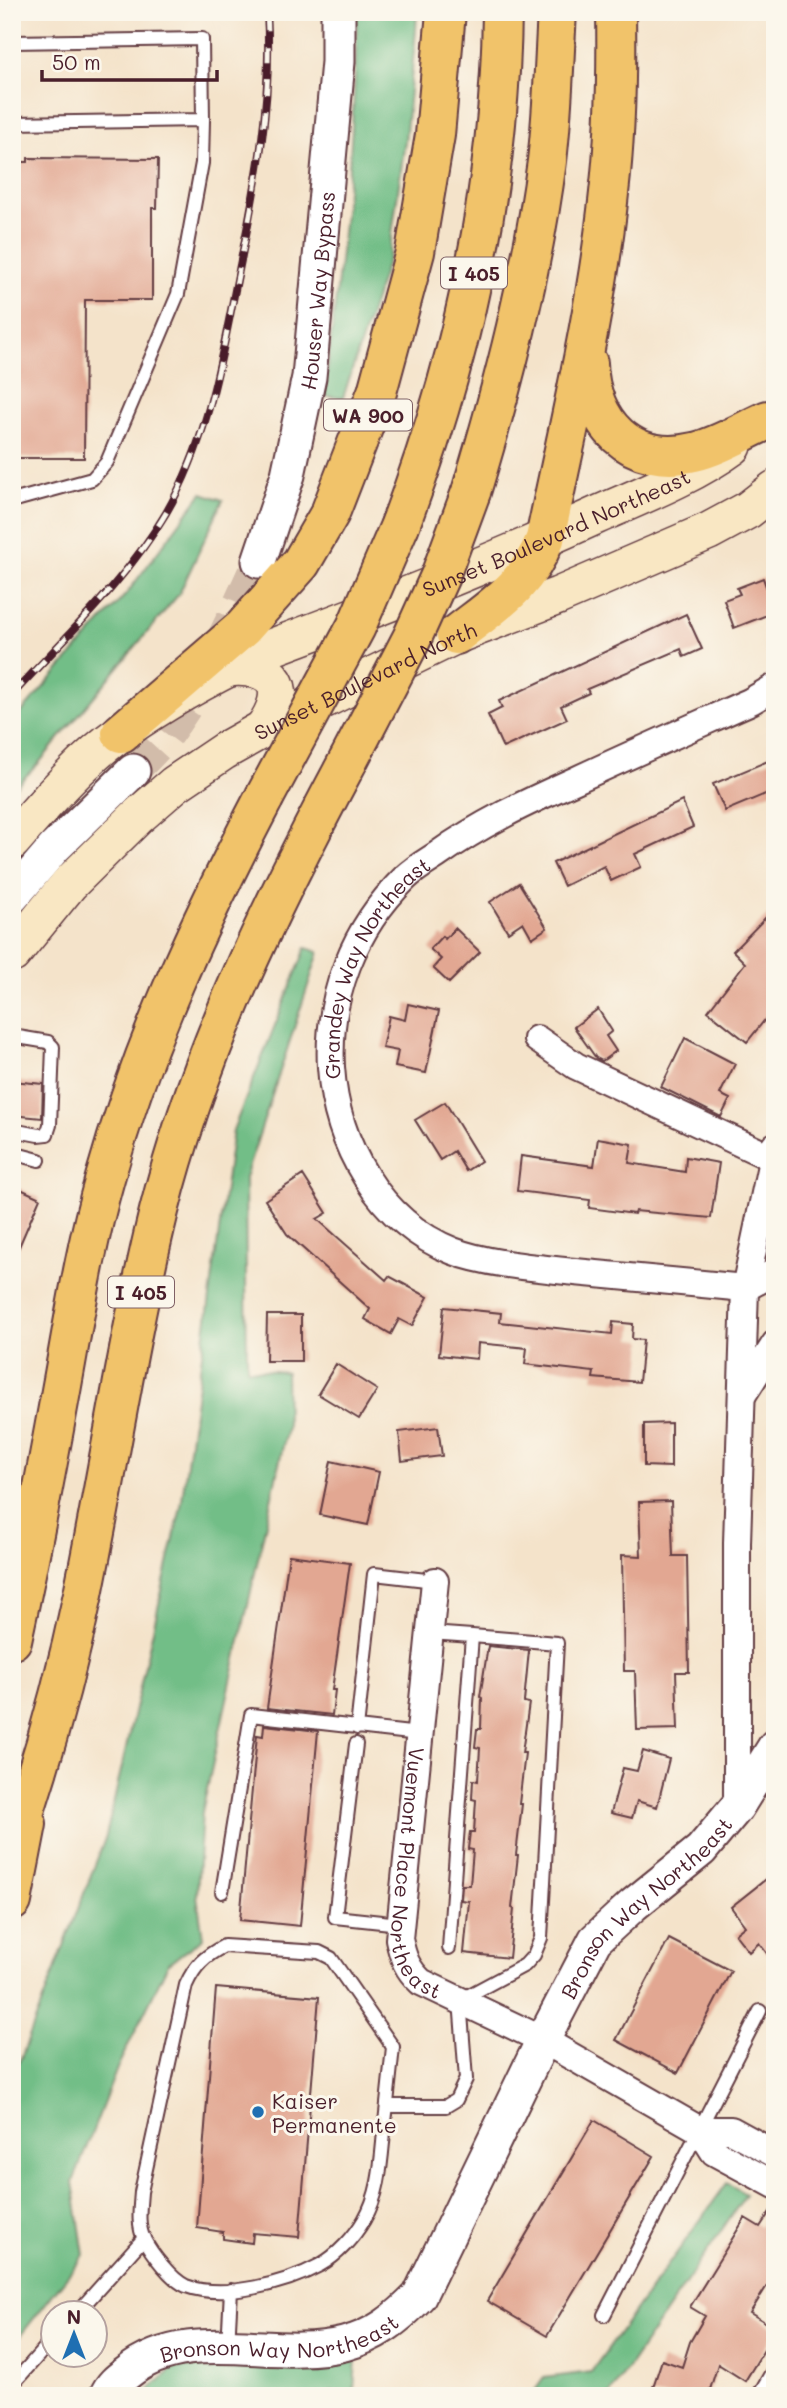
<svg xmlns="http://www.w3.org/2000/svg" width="787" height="2408" viewBox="0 0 787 2408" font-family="Mali,sans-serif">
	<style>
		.forest { fill: #72be87; stroke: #5e6e59; stroke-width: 2 }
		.building { fill: #e2a792 }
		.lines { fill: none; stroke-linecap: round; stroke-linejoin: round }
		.tertiary-tunnel { stroke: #d2bcaa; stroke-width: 33; stroke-dasharray: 33 17; stroke-linecap: butt }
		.service-casing { stroke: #643c43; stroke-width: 16 }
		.minor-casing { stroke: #643c43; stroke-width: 30 }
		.tertiary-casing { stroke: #643c43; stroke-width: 37 }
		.secondary-casing { stroke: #643c43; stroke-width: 40 }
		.motorway-casing { stroke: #643c43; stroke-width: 42 }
		.service { stroke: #fff; stroke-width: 12 }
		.minor { stroke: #fff; stroke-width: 26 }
		.tertiary { stroke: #fff; stroke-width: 33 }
		.secondary { stroke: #f9e7c3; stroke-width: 37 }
		.motorway { stroke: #f1c36a; stroke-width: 38 }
		.rail-casing { stroke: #4a1f2b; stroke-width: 8 }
		.rail { stroke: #fbf7ec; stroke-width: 5; stroke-dasharray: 16; stroke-linecap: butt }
		.motorway-bridge-casing { stroke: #643c43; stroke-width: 42; stroke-linecap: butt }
		.motorway-bridge { stroke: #f1c36a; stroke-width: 38 }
		.poi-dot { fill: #1f6fb2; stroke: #fbf7ec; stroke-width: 2.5 }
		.labels { text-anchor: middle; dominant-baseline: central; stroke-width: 6; stroke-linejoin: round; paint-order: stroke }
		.shield { fill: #fbf7ec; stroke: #7f6065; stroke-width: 2 }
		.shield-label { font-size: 19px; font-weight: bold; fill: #4a1f2b }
		.street-label { font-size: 21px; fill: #4a1f2b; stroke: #fbf7ec }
		.poi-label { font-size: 21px; fill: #4a1f2b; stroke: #fbf7ec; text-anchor: start }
	</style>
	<rect width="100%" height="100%" fill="#fbf7ec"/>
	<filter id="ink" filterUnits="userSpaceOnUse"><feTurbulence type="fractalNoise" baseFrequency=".0143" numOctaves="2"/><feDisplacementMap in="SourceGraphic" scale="14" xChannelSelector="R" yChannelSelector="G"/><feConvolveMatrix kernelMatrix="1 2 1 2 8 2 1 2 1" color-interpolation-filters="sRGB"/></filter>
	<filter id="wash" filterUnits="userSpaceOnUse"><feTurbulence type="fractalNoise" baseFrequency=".00686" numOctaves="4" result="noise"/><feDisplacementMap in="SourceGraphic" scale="28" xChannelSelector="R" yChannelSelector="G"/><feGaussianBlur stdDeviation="1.57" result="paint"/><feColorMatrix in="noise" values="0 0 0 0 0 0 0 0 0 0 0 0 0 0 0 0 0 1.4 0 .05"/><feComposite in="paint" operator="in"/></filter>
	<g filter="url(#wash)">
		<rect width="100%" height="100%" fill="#f4e3ca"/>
		<path class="forest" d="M357 12H417L416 30 405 141 389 256 343 398 324 396C340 269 355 141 357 12Z
			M202 493 223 500 179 594 38 764 12 790V723L127 593Z
			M306 948 319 952 245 1178 247 1369 286 1372 287 1428 202 1812 197 1896 203 1938 168 1964 118 2066 73 2182 84 2255 12 2346V2072L21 2058 106 1836 181 1507 233 1130Z
			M727 2183 746 2194 609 2396H531L544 2378 591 2372Z
			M356 2357 354 2392H331L327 2396H143L173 2368 247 2358Z"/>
		<g id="blocks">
			<path class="building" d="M28 158 158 159 157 208H152V300H85L84 458H12V162H28Z
				M763 578 775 612 734 628 724 600 740 594 737 588Z
				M686 614 702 649 684 657 681 649 587 689 589 693 561 706 567 719 503 748 488 715 502 708 499 701Z
				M775 758V790L725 811 713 784Z
				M682 801 693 827 635 854 641 867 611 881 604 866 564 886 553 863Z
				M519 883 547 928 532 938 523 922 508 932 490 902Z
				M775 908V1007L747 1042 708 1011 745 963 733 951Z
				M455 928 480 952 449 983 433 968 441 959 430 949 442 936 445 939Z
				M408 1004 439 1011 426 1073 395 1067 398 1051 382 1048 389 1016 405 1020Z
				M598 1009 612 1031 606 1036 616 1051 602 1061 596 1058 574 1027Z
				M685 1038 735 1064 720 1094 730 1099 721 1117 661 1087Z
				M12 1081 43 1084 42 1118 12 1115Z
				M445 1102 481 1161 466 1171 454 1151 440 1160 415 1120Z
				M598 1138 632 1144 629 1163 685 1172 686 1157 719 1163 711 1218 635 1211 634 1214 589 1208 590 1200 517 1191 521 1156 594 1166Z
				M303 1175 327 1213 317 1219 386 1280 389 1276 428 1297 412 1326 399 1319 391 1334 365 1319 370 1309 287 1234 265 1200Z
				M12 1185 40 1198 12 1263Z
				M444 1307 501 1313 500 1322 612 1334 613 1322 633 1324 632 1339 643 1340 639 1382 593 1378 594 1372 525 1364 527 1348 478 1343 477 1359 439 1355Z
				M267 1315H301V1361H266Z
				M336 1364 377 1390 359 1419 318 1394Z
				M671 1423V1467L644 1466V1424Z
				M438 1427 442 1456 402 1461 399 1432Z
				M331 1461 379 1472 368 1525 320 1515Z
				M671 1501 673 1556H687L689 1672H676L678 1729 637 1730 635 1671H624L622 1555 641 1556 639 1502Z
				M289 1555 350 1563 332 1690H335L332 1715 267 1708Z
				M488 1646 529 1650 524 1702 529 1703 522 1753H525L519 1804H522L516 1855H518L512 1908 514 1909 509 1958 464 1953 469 1901 461 1900 462 1885H470L473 1850 468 1849 470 1832H474L476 1800 472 1799 473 1780 478 1781 480 1748 475 1747 477 1729H481L482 1698 480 1697Z
				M264 1725 318 1731 300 1926 240 1920 257 1735 263 1736Z
				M643 1751 669 1759 657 1807 637 1801 632 1818 611 1813 623 1768 637 1771Z
				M775 1872V1964L759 1943 749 1952 735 1934 745 1926 731 1907Z
				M669 1939 731 1971 678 2073 616 2040Z
				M216 1988 319 1997 299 2237 253 2233 252 2243 223 2239V2232L197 2228Z
				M594 2120 654 2156 547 2336 487 2301Z
				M775 2204V2273L750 2313 775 2328V2332L745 2381 718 2364 708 2396H650L662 2360 682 2367 690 2342 705 2316 690 2307 745 2218 760 2227Z"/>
		</g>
	</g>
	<g filter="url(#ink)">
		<use href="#blocks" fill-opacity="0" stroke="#643c43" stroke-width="2"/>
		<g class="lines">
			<path class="tertiary-tunnel" d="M133 771C144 759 156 748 166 735 204 684 233 619 259 561"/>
			<defs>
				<path id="service" d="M12 42 202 39 203 120 12 123
					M12 501 92 479 107 462 178 294 202 163 203 120
					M12 1036 48 1042 53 1047 50 1125 47 1134 38 1135 12 1130
					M12 1153 39 1160
					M430 1633 472 1636 449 1948
					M357 1728 374 1574 435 1581
					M356 1744 335 1917 400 1924
					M222 1892 251 1715 419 1734
					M224 1946 319 1952 331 1958 393 2047C390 2076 387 2104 384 2132 381 2162 380 2193 364 2220 354 2237 338 2255 320 2265 287 2283 223 2300 186 2286 172 2280 151 2253 144 2239 137 2225 140 2207 141 2192L186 1985C195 1965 205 1956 224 1946Z
					M387 2106H446L456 2100 466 2079 460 2000 525 1965 534 1955 541 1938 557 1643 472 1636
					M76 2314 144 2238
					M604 2315 760 2011
					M228 2347 231 2290
					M12 2385 52 2340
					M758 2396 775 2367"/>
				<g id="minor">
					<path d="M537 1039 576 1066 772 1158"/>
					<path id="s1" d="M745 1288C688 1283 632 1277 575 1272 539 1268 486 1264 453 1251 379 1222 336 1144 331 1067 327 996 354 928 405 878 414 869 426 862 437 855 480 824 527 802 576 780 634 753 693 727 751 701L775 687"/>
					<path d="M745 1288 775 1272"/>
					<path d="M742 1396 775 1344"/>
					<path id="s2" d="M435 1581 399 1939C403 1958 407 1969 421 1982L543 2040 700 2130 714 2152 775 2185"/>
					<path d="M737 1807V1543L745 1288 775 1146"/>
					<path d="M700 2130H731L775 2154"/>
				</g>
				<g id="tertiary">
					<path id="s3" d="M259 561 288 475 309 377 338 62V12"/>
					<path d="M12 897 54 848 133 771"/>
					<path id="s4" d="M106 2396C111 2385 117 2380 127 2373 189 2323 272 2362 344 2344 375 2336 397 2319 419 2296L543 2040 595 1940 633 1905 701 1850 737 1807 775 1746"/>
				</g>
				<g id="secondary">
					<path d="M227 668C276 663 292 689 263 729"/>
					<path id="s5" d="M12 841C46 802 81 761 123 731 168 699 218 672 268 649 378 608 488 565 595 516 642 495 692 476 733 446"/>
					<path id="s6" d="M12 954 69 884 137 817 175 784 224 751 263 729 456 635 558 596 709 531 748 510 775 489"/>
				</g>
				<path id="motorway" d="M588 363C590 423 631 467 694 452 717 447 745 430 768 420
					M471 492C504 383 532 274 547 161 553 112 554 62 557 12
					M400 525C462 361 500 189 502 12
					M456 635C494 605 527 586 545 539 569 424 597 309 609 193 616 133 617 72 616 12
					M121 733 243 628 301 563 330 513 377 392 415 252 435 135 446 12
					M12 1640C30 1557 46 1474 61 1391 74 1320 85 1248 105 1178 143 1042 199 922 264 798
					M12 1849C41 1766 65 1680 83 1594 109 1467 128 1337 159 1211 199 1052 271 905 348 761
					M12 1901 27 1824"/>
			</defs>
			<use href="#service" class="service-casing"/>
			<use href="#minor" class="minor-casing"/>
			<use href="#tertiary" class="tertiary-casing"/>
			<use href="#secondary" class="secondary-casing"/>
			<use href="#motorway" class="motorway-casing"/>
			<use href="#service" class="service"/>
			<use href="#minor" class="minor"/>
			<use href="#tertiary" class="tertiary"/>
			<use href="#secondary" class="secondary"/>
			<use href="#motorway" class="motorway"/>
			<defs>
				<path id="rail" d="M12 695C65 637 126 581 166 513 208 440 221 361 237 280 255 192 273 103 267 12"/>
			</defs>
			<use href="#rail" class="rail-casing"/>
			<use href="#rail" class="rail"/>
			<defs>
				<path id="motorway-bridge" d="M348 761 412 638 440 576 471 492
					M264 798 356 627 400 525"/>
			</defs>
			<use href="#motorway-bridge" class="motorway-bridge-casing"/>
			<use href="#motorway-bridge" class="motorway-bridge"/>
		</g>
	</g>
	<circle class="poi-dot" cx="258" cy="2112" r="7"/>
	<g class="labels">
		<g class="shield">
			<rect x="441" y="257.5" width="66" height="31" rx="5"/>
			<rect x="324" y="399.5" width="88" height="31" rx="5"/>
			<rect x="108" y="1276.5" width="66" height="31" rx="5"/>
		</g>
		<g class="shield-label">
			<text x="474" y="273">I 405</text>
			<text x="368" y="415">WA 900</text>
			<text x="141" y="1292">I 405</text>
		</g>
		<g class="street-label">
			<text stroke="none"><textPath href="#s3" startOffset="278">Houser Way Bypass</textPath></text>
			<text stroke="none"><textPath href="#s5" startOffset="634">Sunset Boulevard Northeast</textPath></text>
			<text stroke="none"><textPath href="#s6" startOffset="453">Sunset Boulevard North</textPath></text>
			<text stroke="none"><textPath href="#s1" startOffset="640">Grandey Way Northeast</textPath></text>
			<text stroke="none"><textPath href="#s2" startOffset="299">Vuemont Place Northeast</textPath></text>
			<text stroke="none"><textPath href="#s4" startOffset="800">Bronson Way Northeast</textPath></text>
			<text stroke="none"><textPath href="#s4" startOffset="191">Bronson Way Northeast</textPath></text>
		</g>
		<g class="poi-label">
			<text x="272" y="2100">Kaiser<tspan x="272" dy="24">Permanente</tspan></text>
		</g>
	</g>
	<rect width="787" height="2408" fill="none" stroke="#fbf7ec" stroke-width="42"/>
	<g transform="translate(74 2334)"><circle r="33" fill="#fbf7ec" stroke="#b4a19f" stroke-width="2"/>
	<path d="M0-5L12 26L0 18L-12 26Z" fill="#1f6fb2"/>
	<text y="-10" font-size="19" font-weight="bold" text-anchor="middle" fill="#4a1f2b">N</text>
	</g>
	<path d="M42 70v10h175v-10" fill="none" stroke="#4a1f2b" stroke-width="3.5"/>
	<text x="52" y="70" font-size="21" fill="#4a1f2b" stroke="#fbf7ec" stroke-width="5" paint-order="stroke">50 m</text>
</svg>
